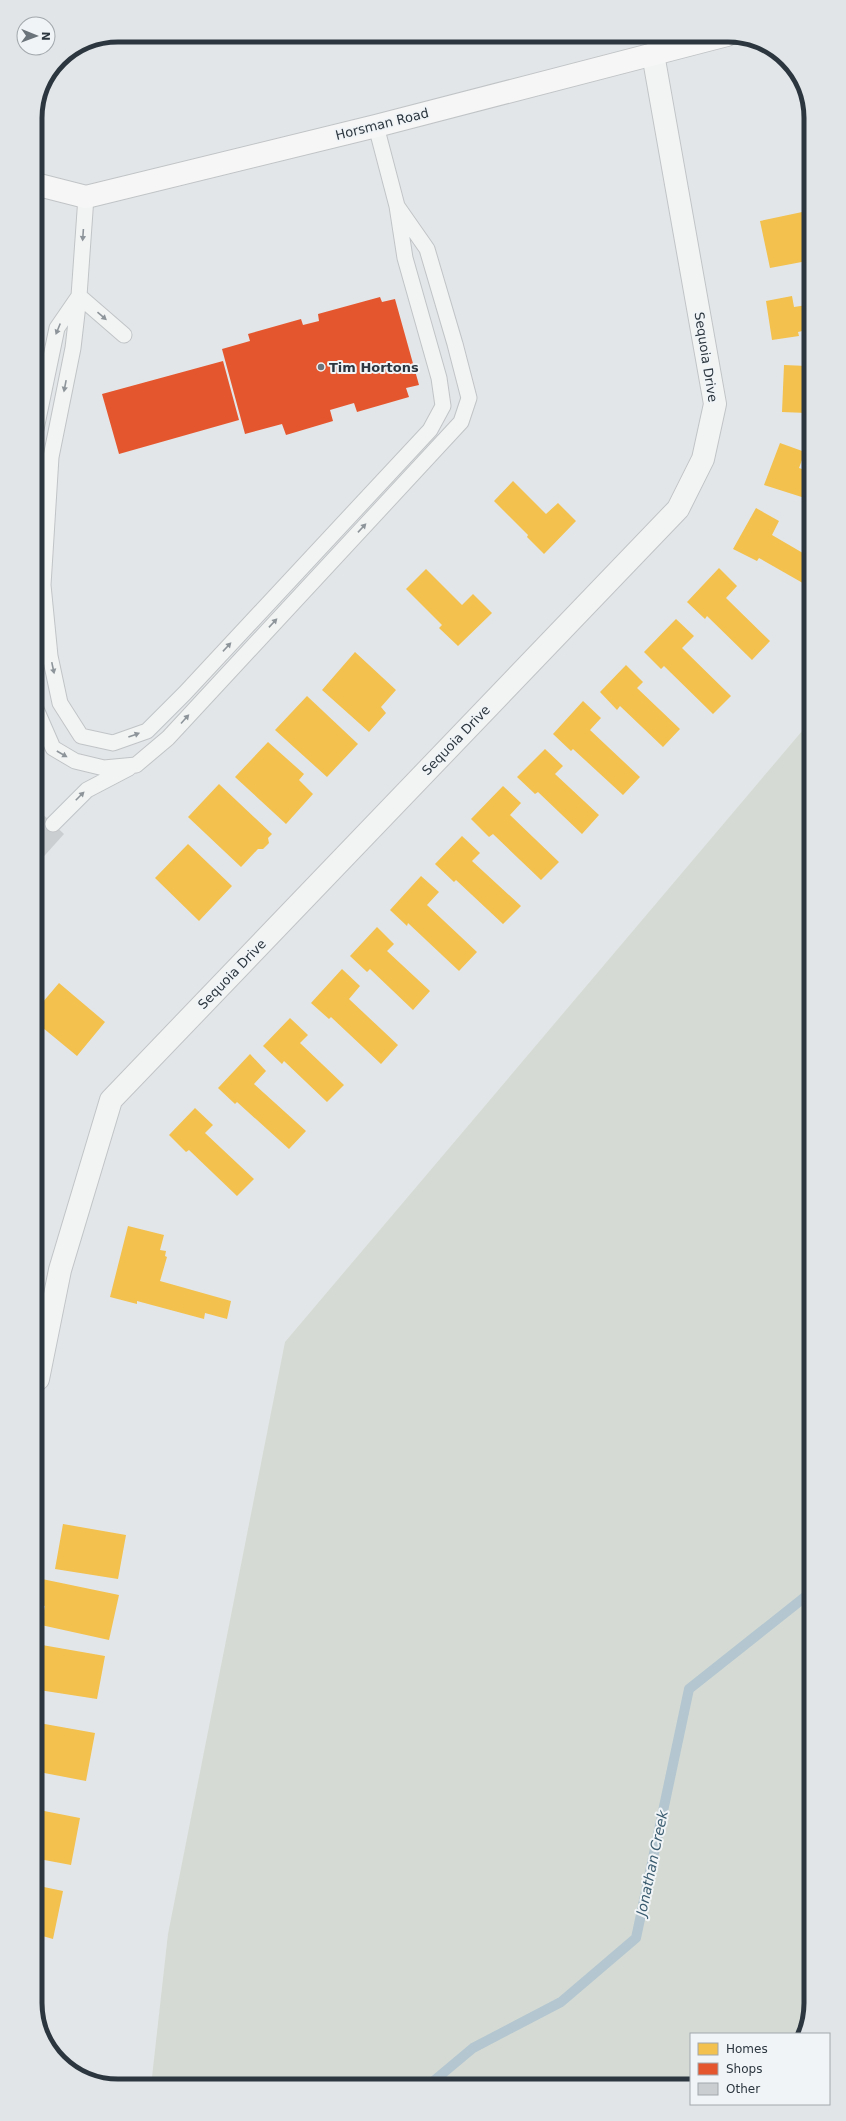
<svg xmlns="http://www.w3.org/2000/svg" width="846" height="2121" viewBox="0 0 846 2121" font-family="'DejaVu Sans',sans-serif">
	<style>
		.green { fill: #d5dbd4 }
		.homes { fill: #f2c14e }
		.shops { fill: #e4572e }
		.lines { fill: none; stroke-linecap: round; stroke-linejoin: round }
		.stream { stroke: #b4c6d0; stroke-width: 10 }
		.building { fill: #cbced0 }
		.lane-casing { stroke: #c1c4c6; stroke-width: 17 }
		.street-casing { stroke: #c1c4c6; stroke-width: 24 }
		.secondary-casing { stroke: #c1c4c6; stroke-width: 24 }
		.lane { stroke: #f2f4f4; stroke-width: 15 }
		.street { stroke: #f2f4f4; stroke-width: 22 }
		.secondary { stroke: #f6f6f6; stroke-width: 22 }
		.oneway { fill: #8e959a }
		.poi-dot { fill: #6b747a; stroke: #f1f4f6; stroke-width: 1.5 }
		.labels { text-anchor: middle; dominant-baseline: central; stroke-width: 4; stroke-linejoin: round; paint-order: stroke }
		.street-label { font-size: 13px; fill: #2b363f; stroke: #f1f4f6 }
		.poi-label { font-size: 13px; font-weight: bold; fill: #2b363f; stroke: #f1f4f6; text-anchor: start }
		.water-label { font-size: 14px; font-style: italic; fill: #395b6f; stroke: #f1f4f6 }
		.rim { fill: none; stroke: #2b363f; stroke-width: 5 }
	</style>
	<rect width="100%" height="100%" fill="#e3e6e8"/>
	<path class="green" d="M808 724 811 2003 800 2034H691V2082L151 2086 168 1934 285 1342Z"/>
	<path class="homes" d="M807 211V261L770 268 760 221Z
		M792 296 794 307 807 305V330L798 332 799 336 772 340 766 301Z
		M784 365 807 366V413L782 412Z
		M780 443 805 452 799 468 808 471V499L764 485Z
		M513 481 546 514 558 503 576 521 544 554 527 537 528 535 494 501Z
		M756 508 779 521 772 535 808 556V586L759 558 757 561 733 549Z
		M719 568 737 586 726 598 770 641 752 660 707 616 705 619 687 602Z
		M426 569 462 605 473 594 492 613 458 646 439 628 442 625 406 589Z
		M676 619 694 636 682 648 731 696 713 714 664 666 661 669 644 652Z
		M355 652 396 690 381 707 386 713 369 732 322 690Z
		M626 665 643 682 637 688 680 729 663 747 620 706 617 710 600 692Z
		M307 696 358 744 327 777 275 730Z
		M583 701 601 718 590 730 640 777 623 795 573 749 571 751 553 734Z
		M268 742 304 774 299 780 313 794 286 824 235 777Z
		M545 749 563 766 555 774 599 815 582 834 538 792 535 794 517 777Z
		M219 784 272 834 268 838 269 843 263 849H258L241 867 188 817Z
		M503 786 521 803 510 815 559 862 541 880 493 834 489 837 471 819Z
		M462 836 480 853 472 861 521 906 503 924 456 880 454 882 435 864Z
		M188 844 232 886 199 921 155 878Z
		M421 876 439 892 427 905 477 952 459 971 408 923 407 926 390 910Z
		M377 927 394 944 387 951 430 991 413 1010 370 969 367 972 350 956Z
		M342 969 360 986 349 999 398 1045 381 1064 331 1017 329 1019 311 1003Z
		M59 983 105 1022 77 1056 37 1023V1009Z
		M290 1018 308 1035 300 1043 344 1085 327 1102 284 1061 282 1064 263 1046Z
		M250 1054 266 1071 254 1084 306 1131 289 1149 237 1102 235 1104 218 1088Z
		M195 1108 213 1125 205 1133 254 1179 237 1196 189 1150 186 1152 169 1135Z
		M128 1226 164 1235 160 1250 166 1251 165 1256 167 1257 160 1281 231 1301 227 1319 205 1313 204 1319 137 1301V1304L110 1297Z
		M63 1524 126 1535 118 1579 55 1569Z
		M42 1579 119 1595 109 1640 41 1625 45 1606 38 1604Z
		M42 1645 105 1656 97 1699 39 1690V1664Z
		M39 1723 95 1733 86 1781 39 1772Z
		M39 1810 80 1818 71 1865 39 1859Z
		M39 1886 63 1891 53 1939 39 1935Z"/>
	<path class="shops" d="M380 297 382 302 395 299 419 385 406 388 409 397 357 412 354 403 330 410 333 421 286 435 282 424 245 434 222 349 250 341 248 334 301 319 303 325 319 321 318 314Z
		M223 361 239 420 119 454 102 394Z"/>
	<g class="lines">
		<path class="stream" d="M430 2084 473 2048 561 2002 636 1938 689 1689 810 1593"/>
	</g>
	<path class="building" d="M37 809 64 834 37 864Z"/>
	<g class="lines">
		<defs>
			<path id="lane" d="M86 197 79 296 73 348 51 457 43 585 50 656 60 703 81 736 113 743 147 731 185 693 430 430 443 406 439 378 405 258 397 206
				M36 429 57 328 79 296 124 335
				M36 709 53 748 75 761 104 768 136 765 168 738 461 422 469 398 455 344 427 249 397 206 376 126
				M53 824 87 790 129 768"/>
			<path id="street" d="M38 1379 60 1270 111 1100 678 509 703 459 715 404 653 54"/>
			<path id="secondary" d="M35 184 86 197 376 126 727 35"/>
		</defs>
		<use href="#lane" class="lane-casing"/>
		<use href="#street" class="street-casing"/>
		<use href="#secondary" class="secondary-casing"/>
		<use href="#lane" class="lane"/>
		<use href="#street" class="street"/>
		<use href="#secondary" class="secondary"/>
	</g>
	<defs><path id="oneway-solid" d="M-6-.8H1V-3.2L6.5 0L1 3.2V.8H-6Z"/></defs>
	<g class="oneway">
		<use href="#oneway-solid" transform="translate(83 235) rotate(94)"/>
		<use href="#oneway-solid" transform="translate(102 316) rotate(41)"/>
		<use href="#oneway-solid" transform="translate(58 329) rotate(112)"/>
		<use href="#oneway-solid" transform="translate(65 386) rotate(101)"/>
		<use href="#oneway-solid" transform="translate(362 528) rotate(-47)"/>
		<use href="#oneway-solid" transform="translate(273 623) rotate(-47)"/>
		<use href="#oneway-solid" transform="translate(227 647) rotate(-47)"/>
		<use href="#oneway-solid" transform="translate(53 668) rotate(78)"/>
		<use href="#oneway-solid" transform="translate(185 719) rotate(-48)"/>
		<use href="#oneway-solid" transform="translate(134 735) rotate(-20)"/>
		<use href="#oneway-solid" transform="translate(62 754) rotate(30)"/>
		<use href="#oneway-solid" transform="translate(80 796) rotate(-45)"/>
	</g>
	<circle class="poi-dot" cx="321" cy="367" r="4"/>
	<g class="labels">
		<g class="street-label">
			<text transform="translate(382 124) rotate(-14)">Horsman Road</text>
			<text transform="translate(706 357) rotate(81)">Sequoia Drive</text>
			<text transform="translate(456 740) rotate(-46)">Sequoia Drive</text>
			<text transform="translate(232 974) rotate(-46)">Sequoia Drive</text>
		</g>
		<g class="poi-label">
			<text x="329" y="367">Tim Hortons</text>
		</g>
		<g class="water-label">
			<text transform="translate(652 1863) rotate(-78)">Jonathan Creek</text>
		</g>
	</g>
	<path d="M0 0H846V2121H0ZM118 42H728A76 76 0 0 1 804 118V2003A76 76 0 0 1 728 2079H118A76 76 0 0 1 42 2003V118A76 76 0 0 1 118 42Z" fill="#e1e5e7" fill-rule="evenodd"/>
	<path class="rim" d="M118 42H728A76 76 0 0 1 804 118V2003A76 76 0 0 1 728 2079H118A76 76 0 0 1 42 2003V118A76 76 0 0 1 118 42Z"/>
	<rect x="690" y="2033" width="140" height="72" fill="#f1f4f6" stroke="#a2a8ad"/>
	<rect x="698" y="2043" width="20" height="12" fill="#f2c14e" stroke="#a2a8ad"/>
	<text x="726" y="2053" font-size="12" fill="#2b363f">Homes</text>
	<rect x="698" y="2063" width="20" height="12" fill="#e4572e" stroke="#a2a8ad"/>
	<text x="726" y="2073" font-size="12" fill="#2b363f">Shops</text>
	<rect x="698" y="2083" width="20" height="12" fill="#cbced0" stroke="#a2a8ad"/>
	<text x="726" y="2093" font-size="12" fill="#2b363f">Other</text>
	<g transform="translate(36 36) rotate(91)"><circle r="19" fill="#f1f4f6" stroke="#a2a8ad"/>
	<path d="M0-3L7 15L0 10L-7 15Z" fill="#6b747a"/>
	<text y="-6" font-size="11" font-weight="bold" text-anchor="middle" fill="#2b363f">N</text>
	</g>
</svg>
